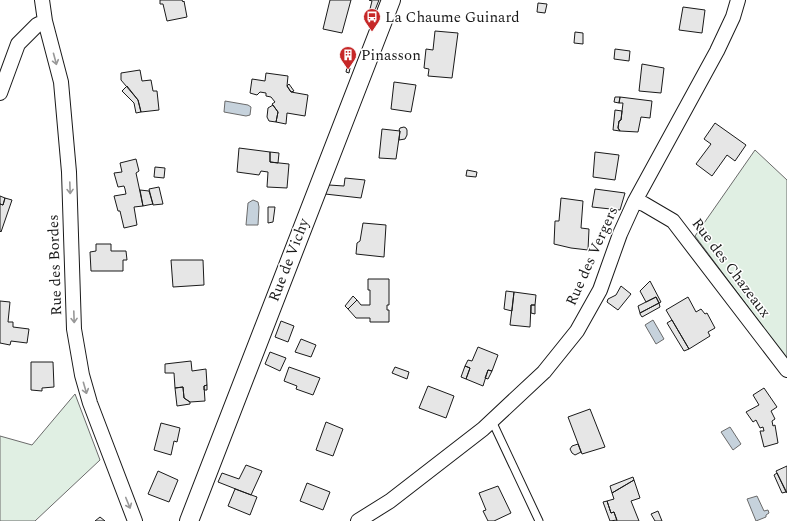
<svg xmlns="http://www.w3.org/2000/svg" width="787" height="521" viewBox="0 0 787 521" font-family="Spectral,serif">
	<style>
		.green { fill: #e0efe3; stroke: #6a6a6a }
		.water { fill: #c6d2dc; stroke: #6a6a6a }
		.building { fill: #e6e6e6; stroke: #1a1a1a }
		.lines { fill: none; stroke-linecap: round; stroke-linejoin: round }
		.service-casing { stroke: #1a1a1a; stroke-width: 9 }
		.minor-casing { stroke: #1a1a1a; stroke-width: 16 }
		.tertiary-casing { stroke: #1a1a1a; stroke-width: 20 }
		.service { stroke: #fff; stroke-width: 7 }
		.minor { stroke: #fff; stroke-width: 14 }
		.tertiary { stroke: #fff; stroke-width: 18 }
		.oneway { stroke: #989898 }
		.labels { text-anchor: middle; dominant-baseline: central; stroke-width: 3; stroke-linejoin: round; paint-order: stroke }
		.poi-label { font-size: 15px; fill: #1a1a1a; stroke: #fff; text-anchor: start }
		.street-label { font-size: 15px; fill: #1a1a1a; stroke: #fff }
	</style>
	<rect width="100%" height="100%" fill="#fff"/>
	<path class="green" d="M755 150 787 180V359L695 236Z
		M75 394 100 460 35 521H0V436L32 445Z"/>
	<path class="water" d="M225 101 248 105 251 107 250 115 246 116 224 112Z
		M253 200 258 202 259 207 258 225H246L248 203Z
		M653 320 664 339 656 344 645 325Z
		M730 427 741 444 733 450 721 432Z
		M757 496 764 511 768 510 769 513 766 515V517L756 521 747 499Z"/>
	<path class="building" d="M160 0H182L183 2 184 1 187 17 167 21 163 4H160Z
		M330 0H351L342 33 323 29Z
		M369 0H379L375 10 370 9 372 1Z
		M538 3 547 4 545 13 537 12Z
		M683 7 705 10 702 33 679 30Z
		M435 31 458 33 452 78 428 76 429 69 424 68 426 49 433 50Z
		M575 32 583 33V44L574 43Z
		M615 49 630 51 629 61 614 59Z
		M642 64 664 68 661 93 639 91Z
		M347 67 350 68 349 73 346 72Z
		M140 70 142 81 151 80 153 91H157L159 110 141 112 138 100 121 80V73Z
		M266 73 288 76 287 86 291 92 308 95 305 116 287 113 286 124 276 122 278 112 272 104 275 102 271 97 266 96V93L260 92 257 95 250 93 252 79 265 81Z
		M394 82 416 85 411 112 391 109Z
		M289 84 294 91 291 92 287 86Z
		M127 86 138 100 141 112 136 113 134 103 122 91Z
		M615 97H620L619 103 614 102Z
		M620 97 652 101 650 118 641 117 638 132 620 131 618 128 619 121 621 120 623 103H619Z
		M273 105 278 112 276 122 269 121 267 117 268 108Z
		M615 110 622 111 621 120 619 121 618 128 620 131 613 130Z
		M715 123 746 145 735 161 727 155 712 176 696 164 711 144 704 139Z
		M404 127 406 128 407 130V135L405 139 399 140 400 131 399 130 400 128Z
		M382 129 400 131 396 159 379 158Z
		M239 148 270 152V162L289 164 287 188 267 187 268 172 261 171 259 175 237 172Z
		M270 152 279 153 278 163 270 162Z
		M595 152 619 155 615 180 593 177Z
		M136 159 139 171 136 173 143 206 134 207 137 225 124 228 120 211H118L114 196 126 194 125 189 124 186 118 187 114 173 122 172 120 163Z
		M155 167 165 168 164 178 154 177Z
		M467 170 477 172 476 177 466 176Z
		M345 178 365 180 361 198 325 194 329 185 344 186Z
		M159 187 163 204 153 205 149 189Z
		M595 189 625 193 620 210 592 207Z
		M140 190 149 191 153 204 143 206Z
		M0 196 5 198 3 205 0 204Z
		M5 198 12 200 1 232 0 231V204L3 205Z
		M561 198 583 201 581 228 589 229 588 250 571 248 554 244 555 221H559Z
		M268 207H275L273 222 268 223Z
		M363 223 386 225 384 257 356 254 357 243 360 241Z
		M96 244H111V251H126L127 260H123V271H91L90 252 96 251Z
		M171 260H203L204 285 173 287Z
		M368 279H389V305H387V310H389V322H370V318H356L348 309 357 300 361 305H370V290H368Z
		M650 281 661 302 659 303 656 297 646 302 640 291Z
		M621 286 631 294 618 310 607 302 608 299 616 295Z
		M506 291 514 292 512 311 504 309Z
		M514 292 536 295 535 305H531L530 327 510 325Z
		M353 296 357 300 348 309 345 306Z
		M656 297 659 303 640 313 638 306Z
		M688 297 696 312 701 309 705 314 707 313 715 328 708 332 710 336 689 349 666 310Z
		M0 301 10 302 8 322H13V327L29 329 27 343 11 341 10 345 0 343Z
		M659 303 660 307 642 317 640 314V313Z
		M531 305H535V314L531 313Z
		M672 320 689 349 684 351 667 323Z
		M281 321 294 326 288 342 275 337Z
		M301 339 316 345 311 357 295 352Z
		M478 347 498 355 492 371 488 370 483 386 466 379 470 368 465 366 468 360 472 361Z
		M270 352 286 358 280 371 265 364Z
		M191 361 192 371 206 369 207 385 204 386 205 401 190 402 184 398 183 387 175 388 174 373H165V364Z
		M31 362H53L54 387 42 388V391L31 390Z
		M465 366 470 368 466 379 461 377Z
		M289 367 320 378 313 395 296 389 297 386 284 381Z
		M395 367 409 372 407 379 392 373Z
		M488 370 492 371 488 379 485 378Z
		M207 385V390H204V386Z
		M428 386 454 396 446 418 419 408Z
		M183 387 184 398 190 402V404L177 406 175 388Z
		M764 388 777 407 771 411 775 419 772 421 773 426 775 425 778 443 764 447 760 431H764L763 427 760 428 756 420 753 422 746 412 759 405 753 395Z
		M590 409 605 447 582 454 568 417Z
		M326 422 343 429 333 456 316 450Z
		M161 423 180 428 177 442 174 441 171 455 154 450Z
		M578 444 581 452 575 455 572 453 570 449 572 446Z
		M246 465 262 471 251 495 218 482 222 473 239 479Z
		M787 466V493L776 471Z
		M158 471 178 480 169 502 148 494Z
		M777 473 786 492 782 493 774 475Z
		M633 477 634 480 612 493 610 486Z
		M634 480 640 498 631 501 639 521H617L614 512 611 513 607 501 614 499 612 493Z
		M307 483 330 492 323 510 300 501Z
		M498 486 511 513 494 521H488L483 511 486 510 479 493Z
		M235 489 257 497 250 515 228 506Z
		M607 501 611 513 614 512 617 520 610 521 603 502Z
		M658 511 662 521H655L651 514Z
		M100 517 105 521H95Z"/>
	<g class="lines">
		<defs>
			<path id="service" d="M492 421 539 521"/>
			<path id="minor" d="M42 0 45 21 61 82 69 172 74 329 82 375 90 403 135 521
				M0 93 18 44 37 25 45 21
				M635 201 644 204 673 221 787 370
				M358 521 390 501 483 429 544 372 577 331 600 290 620 234 635 201 717 51 733 17 738 0"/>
			<path id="tertiary" d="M189 521 391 0"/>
		</defs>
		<use href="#service" class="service-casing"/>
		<use href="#minor" class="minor-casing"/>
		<use href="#tertiary" class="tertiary-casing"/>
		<use href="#service" class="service"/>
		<use href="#minor" class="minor"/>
		<use href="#tertiary" class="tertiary"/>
	</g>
	<defs><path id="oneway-shaft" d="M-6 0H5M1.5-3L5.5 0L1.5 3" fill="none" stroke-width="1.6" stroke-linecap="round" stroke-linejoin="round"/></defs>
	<g class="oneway">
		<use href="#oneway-shaft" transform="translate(55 59) rotate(75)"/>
		<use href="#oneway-shaft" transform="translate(70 188) rotate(88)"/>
		<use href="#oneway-shaft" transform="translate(74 317) rotate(88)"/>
		<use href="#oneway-shaft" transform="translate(85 388) rotate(74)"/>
		<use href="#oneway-shaft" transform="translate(128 503) rotate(68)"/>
	</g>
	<defs>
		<symbol id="bus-pin" viewBox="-11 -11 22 30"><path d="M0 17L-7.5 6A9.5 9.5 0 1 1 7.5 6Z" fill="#c62828" stroke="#fff"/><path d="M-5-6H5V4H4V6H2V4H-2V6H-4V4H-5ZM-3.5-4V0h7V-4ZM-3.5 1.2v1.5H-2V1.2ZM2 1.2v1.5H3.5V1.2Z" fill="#fff"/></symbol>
		<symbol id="building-pin" viewBox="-11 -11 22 30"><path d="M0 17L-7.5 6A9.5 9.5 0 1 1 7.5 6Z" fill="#c62828" stroke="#fff"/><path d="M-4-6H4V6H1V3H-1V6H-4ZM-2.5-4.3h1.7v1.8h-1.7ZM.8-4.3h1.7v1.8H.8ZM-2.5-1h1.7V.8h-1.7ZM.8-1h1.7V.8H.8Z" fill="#fff"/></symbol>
	</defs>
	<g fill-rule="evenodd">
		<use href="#bus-pin" x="362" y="7" width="20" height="27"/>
		<use href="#building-pin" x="338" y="45" width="20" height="27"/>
	</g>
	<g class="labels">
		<g class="poi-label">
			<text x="385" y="17">La Chaume Guinard</text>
			<text x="361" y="55">Pinasson</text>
		</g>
		<g class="street-label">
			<text transform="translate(592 256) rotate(-66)">Rue des Vergers</text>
			<text transform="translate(289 260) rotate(-69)">Rue de Vichy</text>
			<text transform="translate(55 265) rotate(-92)">Rue des Bordes</text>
			<text transform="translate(731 268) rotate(53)">Rue des Chazeaux</text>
		</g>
	</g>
</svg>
